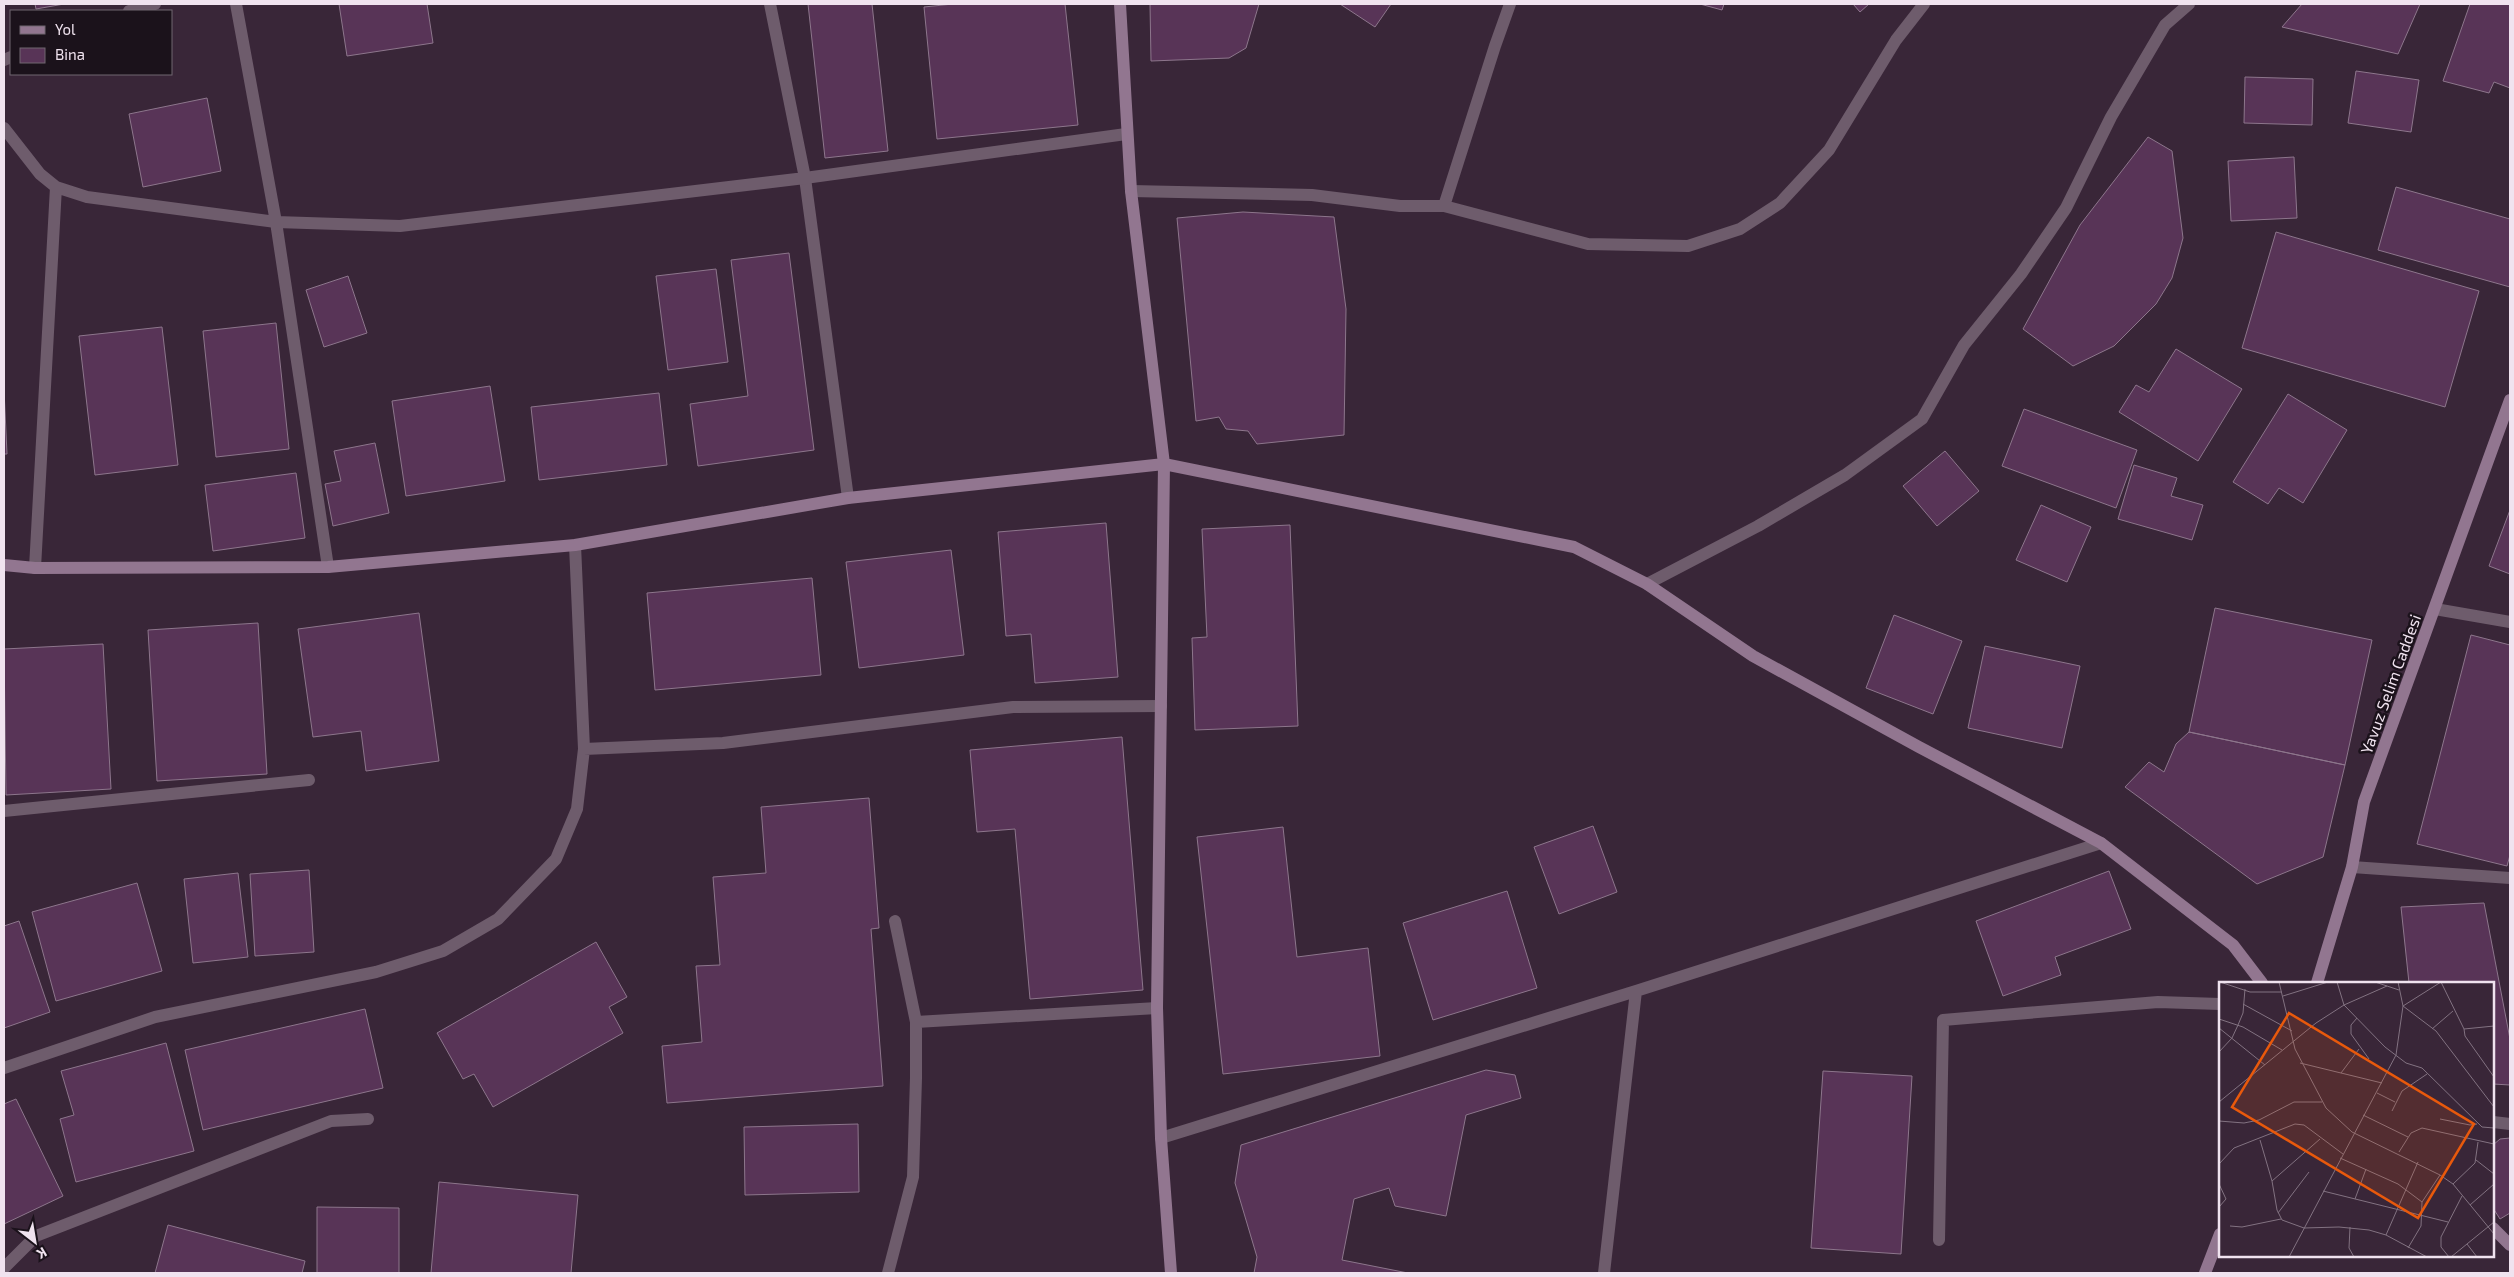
<svg xmlns="http://www.w3.org/2000/svg" width="2514" height="1277" viewBox="0 0 2514 1277" font-family="'Exo 2',sans-serif">
	<style>
		.building { fill: #583457; stroke: #8d768c }
		.lines { fill: none; stroke-linecap: round; stroke-linejoin: round }
		.lane { stroke: #6e5c6c; stroke-width: 12 }
		.street { stroke: #6e5c6c; stroke-width: 12 }
		.secondary { stroke: #927690; stroke-width: 12 }
		.labels { text-anchor: middle; dominant-baseline: central; stroke-width: 5; stroke-linejoin: round; paint-order: stroke }
		.street-label { font-size: 16px; fill: #f0e3ef; stroke: #1b121b }
		.inset-road { fill: none; stroke: #827281; stroke-width: 1 }
		.view { fill: #e8590c; fill-opacity: 0.15; stroke: #e8590c; stroke-width: 2.5 }
		.inset-edge { fill: none; stroke: #f0e3ef; stroke-width: 2.5 }
	</style>
	<rect width="100%" height="100%" fill="#392638"/>
	<path class="building" d="M35 4H64L36 9Z
		M339 4H427L433 43 347 56Z
		M808 4H872L888 151 825 158Z
		M953 4H1065L1078 125 937 139 924 7Z
		M1150 4H1259L1246 48 1229 58 1151 61Z
		M1340 4H1391L1375 27Z
		M1700 4H1724L1722 10Z
		M1853 4H1869L1860 12Z
		M2302 4H2420L2398 54 2282 27Z
		M2470 4H2510V88L2494 82 2489 93 2443 81Z
		M2356 71 2419 80 2411 132 2348 123Z
		M2245 77 2313 79 2312 125 2244 123Z
		M207 98 221 171 143 187 129 114Z
		M2148 137 2172 151 2183 238 2172 278 2156 304 2114 346 2073 366 2023 329 2080 225Z
		M2294 157 2297 218 2231 221 2228 161Z
		M2396 187 2510 219V287L2378 250Z
		M1243 212 1334 217 1346 309 1344 435 1257 444 1248 431 1226 429 1219 417 1196 421 1177 218Z
		M2276 232 2479 291 2445 407 2242 348Z
		M789 253 814 450 698 466 690 404 748 396 731 260Z
		M716 269 728 362 668 370 656 276Z
		M348 276 367 333 324 347 306 290Z
		M276 323 289 449 216 457 203 331Z
		M162 327 178 465 95 475 79 336Z
		M2176 349 2242 389 2198 461 2119 412 2136 385 2149 392Z
		M490 386 505 481 406 496 392 401Z
		M4 390 7 454H4Z
		M659 393 667 465 539 480 531 407Z
		M2288 394 2347 430 2303 503 2279 488 2268 504 2233 482Z
		M2024 409 2137 450 2116 508 2002 466Z
		M375 443 389 513 333 526 325 484 341 481 334 451Z
		M1945 451 1979 491 1937 526 1903 486Z
		M2134 465 2177 478 2171 496 2203 505 2192 540 2118 519Z
		M296 473 305 538 213 551 205 485Z
		M2041 505 2091 527 2067 582 2016 560Z
		M2510 510V574L2489 566Z
		M1106 523 1118 677 1035 683 1031 634 1006 636 998 532Z
		M1290 525 1298 726 1195 730 1192 638 1207 637 1202 529Z
		M951 550 964 655 859 668 846 562Z
		M812 578 821 675 655 690 647 593Z
		M2215 608 2372 640 2345 765 2189 732Z
		M419 613 439 761 366 771 361 731 313 737 298 629Z
		M1894 615 1962 641 1933 714 1866 688Z
		M258 623 267 774 157 781 148 630Z
		M2471 635 2510 645V855L2507 866 2417 844Z
		M103 644 111 789 6 795 4 649Z
		M1985 646 2080 666 2062 748 1968 728Z
		M2189 732 2345 765 2323 857 2257 884 2125 787 2149 762 2164 772 2176 744Z
		M1122 737 1143 990 1030 999 1015 829 977 832 970 750Z
		M869 798 879 928 871 929 883 1086 667 1103 662 1046 702 1042 696 966 720 965 713 877 766 873 761 807Z
		M1593 826 1617 892 1559 914 1534 847Z
		M1283 827 1297 957 1368 948 1380 1056 1223 1074 1197 837Z
		M309 870 314 952 255 956 250 874Z
		M2109 871 2131 929 2055 957 2061 975 2003 996 1976 921Z
		M238 873 248 957 193 963 184 879Z
		M137 883 162 971 56 1001 32 912Z
		M1507 891 1537 988 1433 1020 1403 923Z
		M2484 903 2510 1039V1085L2493 1084V983H2409L2401 907Z
		M19 921 50 1012 4 1028V926Z
		M596 942 627 997 609 1007 623 1033 493 1107 474 1074 463 1079 437 1033Z
		M365 1009 383 1088 203 1130 185 1050Z
		M166 1043 194 1151 76 1182 60 1119 74 1115 61 1071Z
		M1486 1070 1515 1075 1521 1098 1466 1115 1446 1216 1395 1206 1389 1188 1354 1199 1342 1260 1408 1273H1254L1257 1257 1235 1183 1241 1145Z
		M1823 1071 1912 1076 1901 1254 1811 1248Z
		M16 1099 63 1196 4 1224V1104Z
		M858 1124 859 1192 745 1195 744 1127Z
		M2510 1138V1213L2500 1219 2493 1208V1145L2500 1139Z
		M439 1182 578 1195 571 1273H431Z
		M317 1207 399 1208V1273H317Z
		M168 1225 305 1261 302 1273H155Z"/>
	<g class="lines">
		<path class="lane" d="M805 178 848 498
			M4 811 309 780
			M1939 1240 1943 1020 2158 1002 2220 1004"/>
		<path class="street" d="M236 4 276 222 328 567
			M770 4 805 178
			M129 11 155 4
			M4 60 11 57
			M4 128 40 174 56 187 35 568
			M56 187 87 197 276 222 400 226 805 178 1126 134
			M1131 191 1312 195 1400 206H1444L1588 244 1688 246 1740 229 1780 203 1829 150 1896 40 1924 4
			M1444 206 1495 46 1510 4
			M1647 584 1758 526 1845 475 1922 419 1964 345 2021 274 2066 208 2111 117 2165 25 2189 4
			M2435 609 2510 622
			M584 749 723 743 1013 707 1161 706
			M2352 867 2510 878
			M916 1022 1157 1008
			M4 1068 155 1017 376 972 443 951 498 919 556 859 577 809 584 749 575 545
			M2493 1122 2510 1124
			M1161 1138 1636 991 2101 843
			M4 1268 36 1236 331 1121 368 1119
			M888 1273 913 1177 916 1078V1022L895 921
			M1604 1273 1636 991"/>
		<path class="secondary" d="M1120 4 1131 191 1164 464 1157 1008 1161 1138 1171 1273
			M4 565 35 568 328 567 575 545 848 498 1164 464 1574 547 1647 584 1753 656 1919 747 2101 843 2233 945 2262 983
			M2317 983 2352 867 2364 802 2510 400
			M2493 1228 2510 1245
			M2205 1273 2220 1234"/>
	</g>
	<g class="labels">
		<g class="street-label">
			<text transform="translate(2390 684) rotate(-70)">Yavuz Selim Caddesi</text>
		</g>
	</g>
	<g transform="translate(2219 982)">
		<rect width="275" height="275" fill="#392638"/>
		<path class="inset-road" d="M1 0 31 10H63M60 0 76 67 107 126 133 150 221 193 234 202 275 252M118 0 125 23 166 65 187 81 203 86 263 145 275 146M156 0 180 8M222 0 184 24 217 49 275 125M222 0 245 47 275 44M64 14 109 0M24 22 73 49M138 36 132 43V52L150 77M0 37 24 45 63 68M0 46 46 83M213 47 234 29M245 47 246 54 275 95M0 70 13 56 19 43 24 31 26 7M81 81 163 101M122 91 140 67M158 111 176 120M0 120 97 41 125 23 168 4M173 129 183 109 208 92M144 133 189 155M221 137 251 143 258 142M0 139 25 141 40 138 75 120H103M41 158 53 199 58 228 63 238 85 246 120 245 150 248 167 253 208 275M180 170 192 151 203 146 275 162M121 176 179 202 203 220M257 178 275 192M0 182 15 166 76 142 85 143 124 172M53 199 101 157M0 202 7 217 0 225M234 202 256 181 259 160M104 209 229 240M136 217 147 187M251 223 275 202M59 231 90 190M11 244 23 245 62 237M131 245 130 266 135 275M167 253 199 180M248 262 258 275M189 266 202 244 203 220 221 193M70 275 177 73 184 24 179 0M230 275 222 265V255L243 214M232 275 275 240"/>
		<path class="view" d="M70 31 255 142 199 236 13 125Z"/>
		<rect width="275" height="275" class="inset-edge"/>
	</g>
	<rect width="2514" height="1277" fill="none" stroke="#f0e3ef" stroke-width="10"/>
	<rect x="10" y="10" width="162" height="65" fill="#1b121b" stroke="#706670"/>
	<rect x="20" y="26" width="25" height="8" fill="#927690" stroke="#706670"/>
	<text x="55" y="35" font-size="15" fill="#f0e3ef">Yol</text>
	<rect x="20" y="48" width="25" height="15" fill="#583457" stroke="#706670"/>
	<text x="55" y="60" font-size="15" fill="#f0e3ef">Bina</text>
	<g transform="translate(35 1242) rotate(149)" stroke="#1b121b" stroke-width="4" paint-order="stroke">
	<path d="M0-4L9 19L0 12L-9 19Z" fill="#f0e3ef"/>
	<text y="-8" font-size="14" font-weight="bold" text-anchor="middle" fill="#f0e3ef">K</text>
	</g>
</svg>
